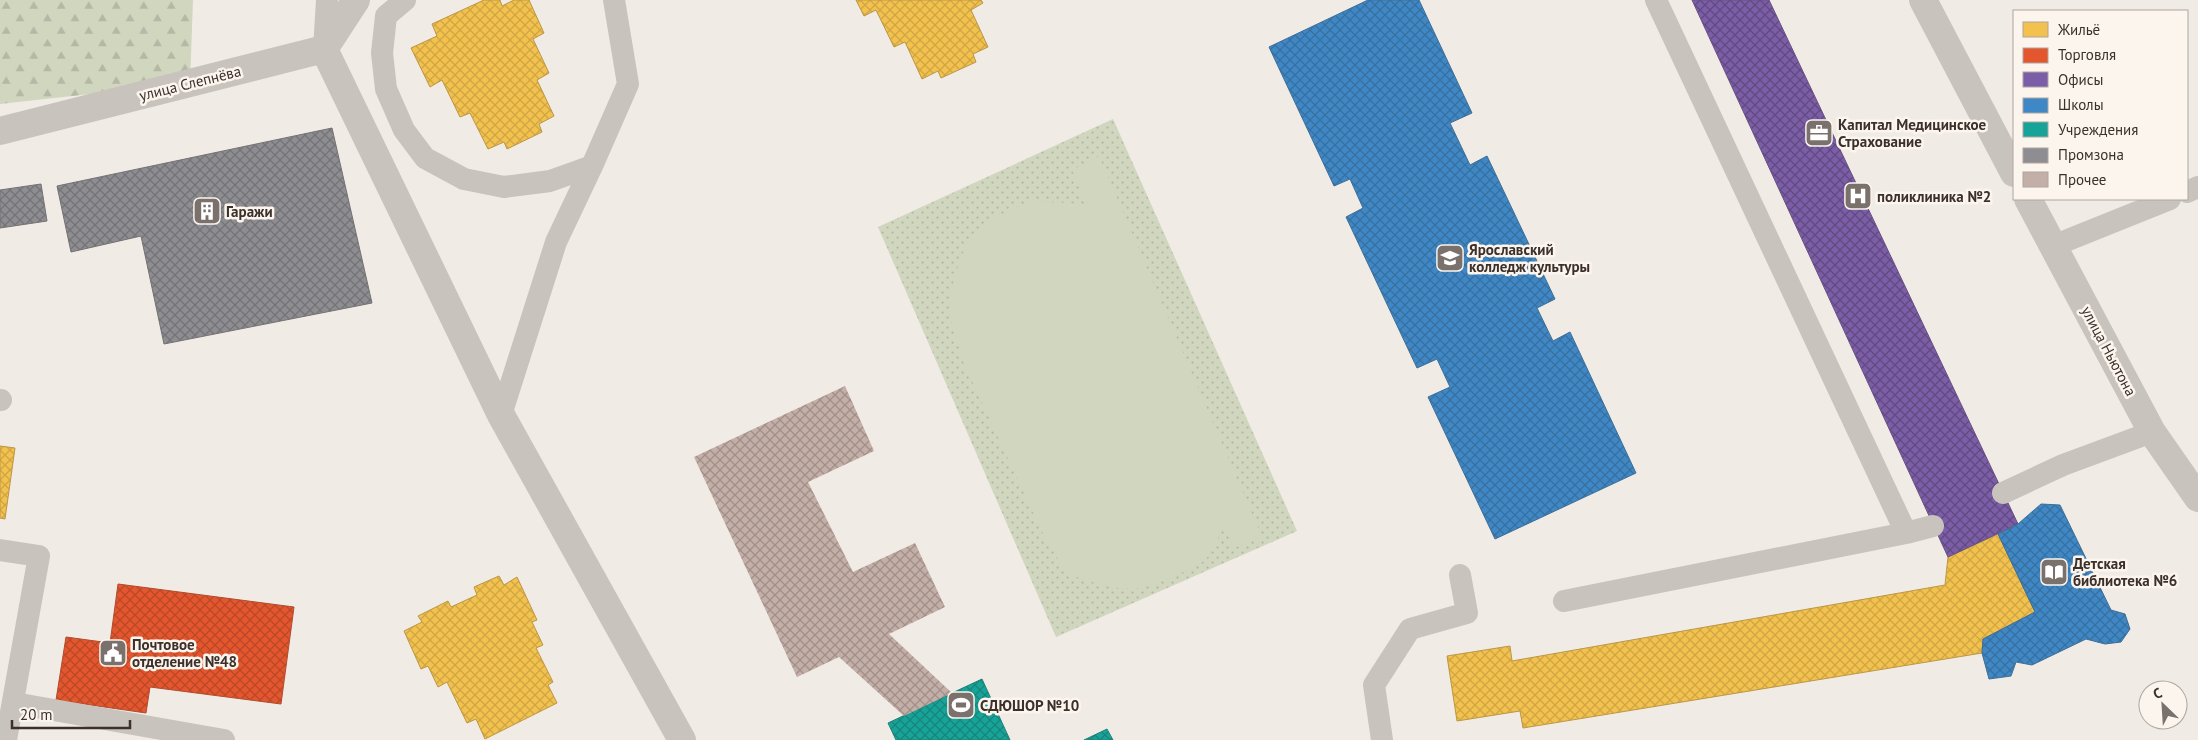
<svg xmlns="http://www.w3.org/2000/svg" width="2198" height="740" viewBox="0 0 2198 740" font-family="'PT Sans',sans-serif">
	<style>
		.grass { fill: url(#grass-dots) }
		.forest { fill: url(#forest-firs) }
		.pitch { fill: #d1d6bf }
		.homes { fill: url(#homes-cross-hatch); stroke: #bb9644 }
		.shops { fill: url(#shops-cross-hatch); stroke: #b14b2d }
		.offices { fill: url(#offices-cross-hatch); stroke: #685082 }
		.schools { fill: url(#schools-cross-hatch); stroke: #3e6e97 }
		.public { fill: url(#public-cross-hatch); stroke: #228077 }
		.industry { fill: url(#industry-cross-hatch); stroke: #747173 }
		.building { fill: url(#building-cross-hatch) }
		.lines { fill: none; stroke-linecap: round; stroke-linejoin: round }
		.service { stroke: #c9c3be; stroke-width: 22 }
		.minor { stroke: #c9c3be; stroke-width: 28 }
		.tertiary { stroke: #c9c3be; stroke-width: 28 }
		.labels { text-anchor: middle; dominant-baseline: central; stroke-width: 5; stroke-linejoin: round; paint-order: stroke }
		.street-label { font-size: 15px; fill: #3b302b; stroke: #fbf5ee }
		.poi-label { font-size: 15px; font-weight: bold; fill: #3b302b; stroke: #fbf5ee; text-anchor: start }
	</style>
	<defs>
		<pattern id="grass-dots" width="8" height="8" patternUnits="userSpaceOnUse" patternTransform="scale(1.25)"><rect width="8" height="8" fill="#d1d6bf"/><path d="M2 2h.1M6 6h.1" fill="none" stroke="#b4b8a4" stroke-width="1.8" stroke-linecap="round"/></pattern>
		<pattern id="forest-firs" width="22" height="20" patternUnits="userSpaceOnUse" patternTransform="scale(1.25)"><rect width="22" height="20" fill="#d1d6bf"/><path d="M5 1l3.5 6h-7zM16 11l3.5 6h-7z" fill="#b4b8a4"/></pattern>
		<pattern id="homes-cross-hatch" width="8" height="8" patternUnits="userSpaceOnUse" patternTransform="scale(1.25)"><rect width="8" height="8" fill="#f2c14e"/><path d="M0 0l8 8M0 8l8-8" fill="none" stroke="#d0a644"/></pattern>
		<pattern id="shops-cross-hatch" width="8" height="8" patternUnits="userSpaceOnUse" patternTransform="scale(1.25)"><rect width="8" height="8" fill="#e4572e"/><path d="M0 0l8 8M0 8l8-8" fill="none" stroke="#ba4827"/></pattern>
		<pattern id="offices-cross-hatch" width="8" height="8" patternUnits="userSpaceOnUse" patternTransform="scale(1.25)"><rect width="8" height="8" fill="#7b5ea7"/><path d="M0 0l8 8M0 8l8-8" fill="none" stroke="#614a80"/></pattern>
		<pattern id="schools-cross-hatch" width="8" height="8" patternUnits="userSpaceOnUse" patternTransform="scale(1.25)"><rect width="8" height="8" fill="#3f88c5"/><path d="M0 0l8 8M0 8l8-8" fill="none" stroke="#3670a0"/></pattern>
		<pattern id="public-cross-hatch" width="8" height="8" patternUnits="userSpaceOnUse" patternTransform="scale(1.25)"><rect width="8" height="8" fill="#17a398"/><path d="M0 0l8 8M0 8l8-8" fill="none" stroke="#16857c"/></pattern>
		<pattern id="industry-cross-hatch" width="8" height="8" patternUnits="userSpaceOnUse" patternTransform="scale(1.25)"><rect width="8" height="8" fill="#8d8d92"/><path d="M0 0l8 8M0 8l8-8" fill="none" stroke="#747477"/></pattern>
		<pattern id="building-cross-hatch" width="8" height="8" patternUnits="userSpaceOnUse" patternTransform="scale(1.25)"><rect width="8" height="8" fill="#c3afa7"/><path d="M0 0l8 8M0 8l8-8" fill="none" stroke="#a08f88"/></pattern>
	</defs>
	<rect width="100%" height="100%" fill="#f0ebe5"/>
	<path class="grass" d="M1113 119 1297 531 1056 637 878 227Z"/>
	<path class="forest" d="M0 0H193L190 83 0 104Z"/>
	<path class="pitch" d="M1099 156 1262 537 1234 548 1222 524C1219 537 1215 548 1206 559 1198 568 1151 586 1139 588 1114 591 1089 581 1067 574L1043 534 964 364 951 320V290L961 256 976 230 997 216 1030 201 1086 204 1072 170Z"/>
	<path class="homes" d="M484 0H500L502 6 514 0H529L544 33 533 39 549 73 537 80 554 116 539 124 542 132 507 149 504 142 488 149 470 113 460 117 442 80 430 87 411 48 437 36 432 24Z
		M856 0H981L983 3 971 10 988 47 973 54 976 62 941 78 938 71 922 79 905 42 894 47 876 10 864 16Z
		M0 446 15 448 5 519 0 518Z
		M1998 534 2035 612 1983 639 1982 653 1523 728 1520 711 1457 721 1447 656 1510 646 1512 661 1945 585 1948 557Z
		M499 576 504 585 517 577 537 620 532 622 543 645 536 648 553 682 548 685 557 703 485 739 476 719 467 723 447 682 438 687 428 666 421 669 404 631 422 622 418 616 448 601 451 607 477 595 474 587Z"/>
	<path class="shops" d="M118 584 294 607 281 704 150 687 146 713 56 700 66 637 110 643Z"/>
	<path class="offices" d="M1692 0H1769L2018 524 1948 557Z"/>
	<path class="schools" d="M1368 0H1419L1472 113 1450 123 1470 165 1487 156 1555 299 1537 308 1553 341 1570 332 1636 473 1495 539 1428 397 1450 387 1437 359 1417 368 1346 217 1363 208 1350 179 1334 186 1269 47Z
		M2041 504 2060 505 2111 610 2125 614 2130 629 2121 642 2105 644 2086 639 2032 665 2016 662 2011 676 1989 679 1982 653 1983 639 2035 612 1998 534 2018 524Z"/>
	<path class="public" d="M982 679 1010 740H896L888 723Z
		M1107 729 1113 740H1084Z"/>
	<path class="industry" d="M332 128 372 303 164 344 141 236 71 252 57 186Z
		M41 184 47 221 0 228V190Z"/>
	<path class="building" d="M845 386 874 451 808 482 853 572 915 543 945 607 889 634 952 693 904 716 839 657 797 677 694 457Z"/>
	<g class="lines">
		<path class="service" d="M405 0 386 16 382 53 386 89 404 130 425 158 464 179 504 187 550 181 592 166
			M1656 0 1906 533
			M324 49 327 0
			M2187 192 2198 187
			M2053 246 2170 199
			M0 400H1
			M501 415 556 242 592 166 628 84 614 0
			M2003 493 2063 465 2152 432
			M0 550 39 556 6 740
			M1564 601 1906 533 1933 526
			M14 703 224 740
			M1382 740 1374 685 1410 629 1467 613 1460 575"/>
		<path class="minor" d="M324 49 501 415 682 740
			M0 131 324 49 356 0"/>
		<path class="tertiary" d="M1923 0 2014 173
			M2028 199 2152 432 2198 498"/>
	</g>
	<defs>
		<symbol id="office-square" viewBox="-11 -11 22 22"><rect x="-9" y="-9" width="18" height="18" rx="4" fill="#7a716c" stroke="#fbf5ee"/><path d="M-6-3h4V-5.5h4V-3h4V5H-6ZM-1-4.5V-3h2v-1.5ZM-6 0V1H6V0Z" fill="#fff"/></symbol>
		<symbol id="hospital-square" viewBox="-11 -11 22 22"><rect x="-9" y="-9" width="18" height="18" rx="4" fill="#7a716c" stroke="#fbf5ee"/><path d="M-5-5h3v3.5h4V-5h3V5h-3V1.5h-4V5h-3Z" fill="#fff"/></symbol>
		<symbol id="building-square" viewBox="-11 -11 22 22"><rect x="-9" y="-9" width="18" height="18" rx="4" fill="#7a716c" stroke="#fbf5ee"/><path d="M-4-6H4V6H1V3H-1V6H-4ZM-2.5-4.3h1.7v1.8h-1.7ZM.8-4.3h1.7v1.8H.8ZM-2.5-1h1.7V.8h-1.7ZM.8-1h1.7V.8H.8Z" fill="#fff"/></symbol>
		<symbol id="university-square" viewBox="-11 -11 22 22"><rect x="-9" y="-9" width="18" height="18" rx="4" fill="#7a716c" stroke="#fbf5ee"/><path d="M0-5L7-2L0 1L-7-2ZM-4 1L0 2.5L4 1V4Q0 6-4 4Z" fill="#fff"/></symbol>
		<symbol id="library-square" viewBox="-11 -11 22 22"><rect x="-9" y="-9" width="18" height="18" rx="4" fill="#7a716c" stroke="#fbf5ee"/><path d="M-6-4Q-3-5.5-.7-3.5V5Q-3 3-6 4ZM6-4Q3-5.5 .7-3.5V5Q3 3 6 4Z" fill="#fff"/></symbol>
		<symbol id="civic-square" viewBox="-11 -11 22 22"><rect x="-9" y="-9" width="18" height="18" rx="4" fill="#7a716c" stroke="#fbf5ee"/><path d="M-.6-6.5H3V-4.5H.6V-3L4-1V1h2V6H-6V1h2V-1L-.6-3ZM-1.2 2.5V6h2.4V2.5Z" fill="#fff"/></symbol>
		<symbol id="stadium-square" viewBox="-11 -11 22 22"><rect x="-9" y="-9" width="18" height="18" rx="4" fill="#7a716c" stroke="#fbf5ee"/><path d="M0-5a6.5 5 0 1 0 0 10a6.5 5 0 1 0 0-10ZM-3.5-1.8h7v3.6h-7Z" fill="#fff"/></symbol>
	</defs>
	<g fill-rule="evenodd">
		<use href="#office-square" x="1803" y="117" width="32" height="32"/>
		<use href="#hospital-square" x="1842" y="180" width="32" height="32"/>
		<use href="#building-square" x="191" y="195" width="32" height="32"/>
		<use href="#university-square" x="1434" y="242" width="32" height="32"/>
		<use href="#library-square" x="2038" y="556" width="32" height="32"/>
		<use href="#civic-square" x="97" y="637" width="32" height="32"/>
		<use href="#stadium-square" x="945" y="689" width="32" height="32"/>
	</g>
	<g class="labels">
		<g class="street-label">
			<text transform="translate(190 83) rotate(-14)">улица Слепнёва</text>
			<text transform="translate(2109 351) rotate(62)">улица Ньютона</text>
		</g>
		<g class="poi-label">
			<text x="1838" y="124">Капитал Медицинское<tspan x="1838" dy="17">Страхование</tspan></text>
			<text x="1877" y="196">поликлиника №2</text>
			<text x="226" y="211">Гаражи</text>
			<text x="1469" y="249">Ярославский<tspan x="1469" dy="17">колледж культуры</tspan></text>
			<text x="2073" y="563">Детская<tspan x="2073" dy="17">библиотека №6</tspan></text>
			<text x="132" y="644">Почтовое<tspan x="132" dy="17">отделение №48</tspan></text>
			<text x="980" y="705">СДЮШОР №10</text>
		</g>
	</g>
	<rect x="2013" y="10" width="175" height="190" fill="#fbf5ee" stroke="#aea6a0"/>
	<rect x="2023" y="22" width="25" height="15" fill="#f2c14e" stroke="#aea6a0"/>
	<text x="2058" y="35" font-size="15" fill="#3b302b">Жильё</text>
	<rect x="2023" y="48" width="25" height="15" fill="#e4572e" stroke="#aea6a0"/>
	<text x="2058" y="60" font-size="15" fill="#3b302b">Торговля</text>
	<rect x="2023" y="72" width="25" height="15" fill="#7b5ea7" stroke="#aea6a0"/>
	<text x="2058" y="85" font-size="15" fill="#3b302b">Офисы</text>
	<rect x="2023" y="98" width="25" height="15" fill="#3f88c5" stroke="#aea6a0"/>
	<text x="2058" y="110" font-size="15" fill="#3b302b">Школы</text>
	<rect x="2023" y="122" width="25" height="15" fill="#17a398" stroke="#aea6a0"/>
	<text x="2058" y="135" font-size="15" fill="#3b302b">Учреждения</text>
	<rect x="2023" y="148" width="25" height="15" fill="#8d8d92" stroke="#aea6a0"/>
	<text x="2058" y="160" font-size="15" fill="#3b302b">Промзона</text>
	<rect x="2023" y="172" width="25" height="15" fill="#c3afa7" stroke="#aea6a0"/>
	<text x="2058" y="185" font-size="15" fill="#3b302b">Прочее</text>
	<g transform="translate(2163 705) rotate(335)"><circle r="24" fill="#fbf5ee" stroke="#aea6a0"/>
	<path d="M0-4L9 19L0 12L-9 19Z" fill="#7a716c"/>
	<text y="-8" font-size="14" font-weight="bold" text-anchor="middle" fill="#3b302b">С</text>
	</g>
	<path d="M12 720v8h118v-8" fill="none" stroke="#3b302b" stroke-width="2.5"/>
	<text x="20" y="720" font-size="15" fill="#3b302b" stroke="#fbf5ee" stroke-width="4" paint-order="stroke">20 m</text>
</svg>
